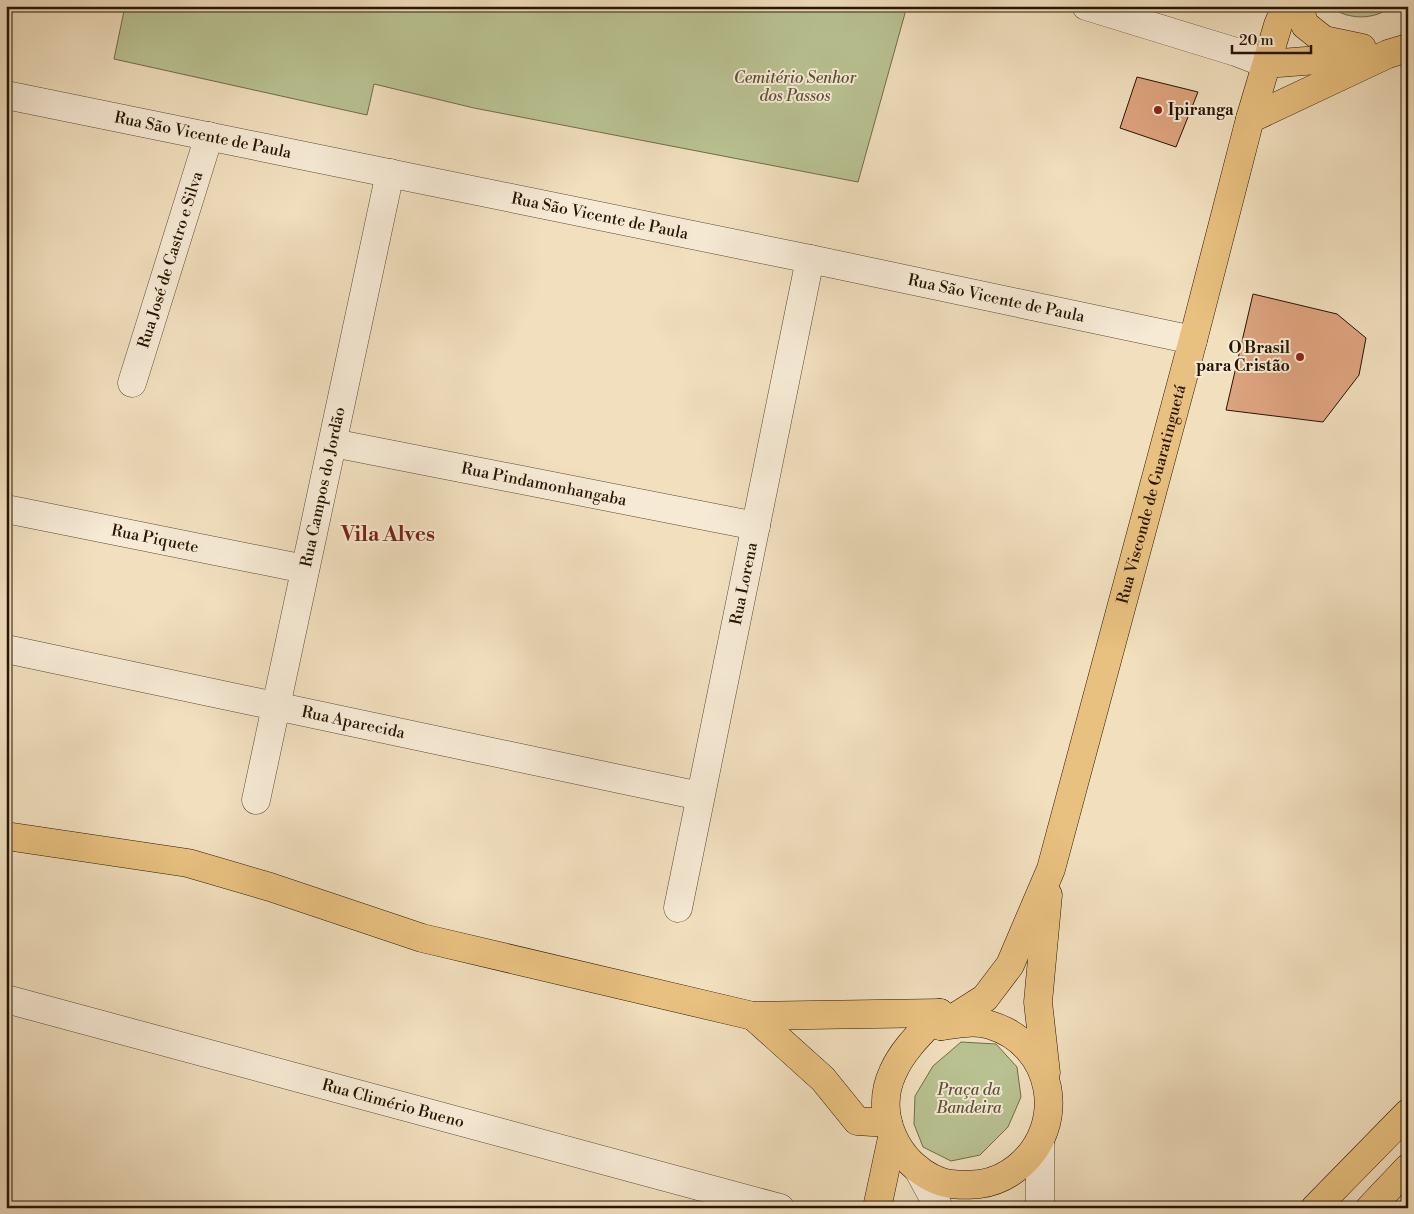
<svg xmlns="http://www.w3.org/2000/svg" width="1414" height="1214" viewBox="0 0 1414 1214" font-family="'Libre Bodoni',serif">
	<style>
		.green { fill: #b9c292; stroke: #706c4a }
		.building { fill: #dda47f; stroke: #271501 }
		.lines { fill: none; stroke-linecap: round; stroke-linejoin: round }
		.minor-casing { stroke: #5a4830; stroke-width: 29 }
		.major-casing { stroke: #271501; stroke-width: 29 }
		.highway-casing { stroke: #271501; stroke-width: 29 }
		.minor { stroke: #f6ead5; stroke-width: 28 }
		.major { stroke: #e8c07f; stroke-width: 28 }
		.highway { stroke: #e8c07f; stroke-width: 28 }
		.poi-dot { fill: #8f2418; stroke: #f6ead5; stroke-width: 2 }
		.labels { text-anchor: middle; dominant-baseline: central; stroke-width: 4; stroke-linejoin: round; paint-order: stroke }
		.park-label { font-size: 16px; font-style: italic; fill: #5a5234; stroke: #f6ead5 }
		.poi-label { font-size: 16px; font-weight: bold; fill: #271501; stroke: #f6ead5; text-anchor: start }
		.street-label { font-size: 16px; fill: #271501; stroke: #f6ead5 }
		.district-label { font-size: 21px; font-weight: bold; fill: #7a1f14; stroke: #f6ead5 }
	</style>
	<rect width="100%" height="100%" fill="#f1dfbe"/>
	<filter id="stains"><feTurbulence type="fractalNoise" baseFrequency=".004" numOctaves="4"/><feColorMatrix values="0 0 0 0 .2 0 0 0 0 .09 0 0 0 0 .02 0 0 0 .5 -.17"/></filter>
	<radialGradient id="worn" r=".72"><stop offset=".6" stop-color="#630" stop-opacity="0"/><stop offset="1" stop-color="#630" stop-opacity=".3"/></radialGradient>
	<path class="green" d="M125 6H907L858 182 474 108 374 84 367 115 114 59Z
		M1329 6H1392C1374 21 1347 20 1329 6Z
		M961 1042 996 1044 1017 1067 1021 1097 1008 1127 980 1155 951 1161 923 1147 914 1124 915 1096 933 1066Z"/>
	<path class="building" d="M1137 77 1198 92 1176 147 1120 128Z
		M1253 294 1337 314 1366 338 1359 375 1323 422 1226 410Z"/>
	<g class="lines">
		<defs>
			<g id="minor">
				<path d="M1086 6 1236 52 1267 64"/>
				<path id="s1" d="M6 95 810 259 1193 340"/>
				<path id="s2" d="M132 383 209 136"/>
				<path id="s3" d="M333 443 756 526"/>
				<path id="s4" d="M6 509 305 569"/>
				<path id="s5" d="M6 649 700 796"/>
				<path id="s6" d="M256 800 390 173"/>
				<path id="s7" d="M678 908 810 259"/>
				<path id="s8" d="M6 999 780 1208"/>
				<path d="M1040 1141V1208"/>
				<path d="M918 1169 939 1208"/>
			</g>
			<g id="major">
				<path d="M1298 6 1305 25 1324 40 1362 48"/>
				<path d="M1267 64 1369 56"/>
				<path d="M1250 119 1388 54 1408 48"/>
				<path d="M6 836 188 863 270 887 422 938 753 1016 940 1013"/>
				<path d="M940 1013 941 1026C957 1024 974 1020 990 1025 1054 1044 1069 1125 1018 1167 1007 1176 994 1182 980 1184 967 1185 952 1186 939 1181 897 1165 873 1114 893 1072 903 1049 923 1031 940 1013Z"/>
				<path d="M753 1016 823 1079 857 1121 888 1123"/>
				<path id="s9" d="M941 1026 985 998 1010 965 1051 869 1193 340 1250 119 1278 25 1286 6"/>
				<path d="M1046 1073 1038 1002 1048 895"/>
				<path d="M877 1208 892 1138"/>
			</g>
			<path id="highway" d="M1315 1208 1408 1113
				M1370 1208 1408 1168"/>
		</defs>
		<use href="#minor" class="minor-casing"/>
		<use href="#major" class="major-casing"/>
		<use href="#highway" class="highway-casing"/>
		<use href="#minor" class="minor"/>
		<use href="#major" class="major"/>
		<use href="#highway" class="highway"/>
	</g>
	<g class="poi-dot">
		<circle cx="1158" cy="110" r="5"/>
		<circle cx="1300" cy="357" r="5"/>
	</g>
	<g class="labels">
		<g class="park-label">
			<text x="795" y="78">Cemitério Senhor<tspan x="795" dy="18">dos Passos</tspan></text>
			<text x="969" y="1090">Praça da<tspan x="969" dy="18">Bandeira</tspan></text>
		</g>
		<g class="poi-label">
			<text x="1168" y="110">Ipiranga</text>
			<text x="1290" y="348" text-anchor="end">O Brasil<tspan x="1290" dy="18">para Cristão</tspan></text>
		</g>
		<g class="street-label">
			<text stroke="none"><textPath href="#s1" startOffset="201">Rua São Vicente de Paula</textPath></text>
			<text stroke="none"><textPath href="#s1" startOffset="606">Rua São Vicente de Paula</textPath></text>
			<text stroke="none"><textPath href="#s2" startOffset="129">Rua José de Castro e Silva</textPath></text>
			<text stroke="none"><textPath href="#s1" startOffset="1011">Rua São Vicente de Paula</textPath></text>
			<text stroke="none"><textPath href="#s3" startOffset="215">Rua Pindamonhangaba</textPath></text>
			<text stroke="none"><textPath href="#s6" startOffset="320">Rua Campos do Jordão</textPath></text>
			<text stroke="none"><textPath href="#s9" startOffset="586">Rua Visconde de Guaratinguetá</textPath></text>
			<text stroke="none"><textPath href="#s4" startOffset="152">Rua Piquete</textPath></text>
			<text stroke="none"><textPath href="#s7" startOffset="331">Rua Lorena</textPath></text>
			<text stroke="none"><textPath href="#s5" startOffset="355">Rua Aparecida</textPath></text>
			<text stroke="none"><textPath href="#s8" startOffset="401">Rua Climério Bueno</textPath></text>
		</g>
		<g class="district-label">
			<text x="388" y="535">Vila Alves</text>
		</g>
	</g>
	<rect width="1414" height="1214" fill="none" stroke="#f1dfbe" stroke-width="25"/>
	<rect x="8" y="8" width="1399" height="1199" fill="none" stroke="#271501" stroke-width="2.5"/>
	<rect x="12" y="12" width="1389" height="1189" fill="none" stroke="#271501"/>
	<path d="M1232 45v8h79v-8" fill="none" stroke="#271501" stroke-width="2.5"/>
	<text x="1239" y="45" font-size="15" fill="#271501" stroke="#f6ead5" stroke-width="4" paint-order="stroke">20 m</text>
	<rect width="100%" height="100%" filter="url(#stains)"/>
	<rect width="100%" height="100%" fill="url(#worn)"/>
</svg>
